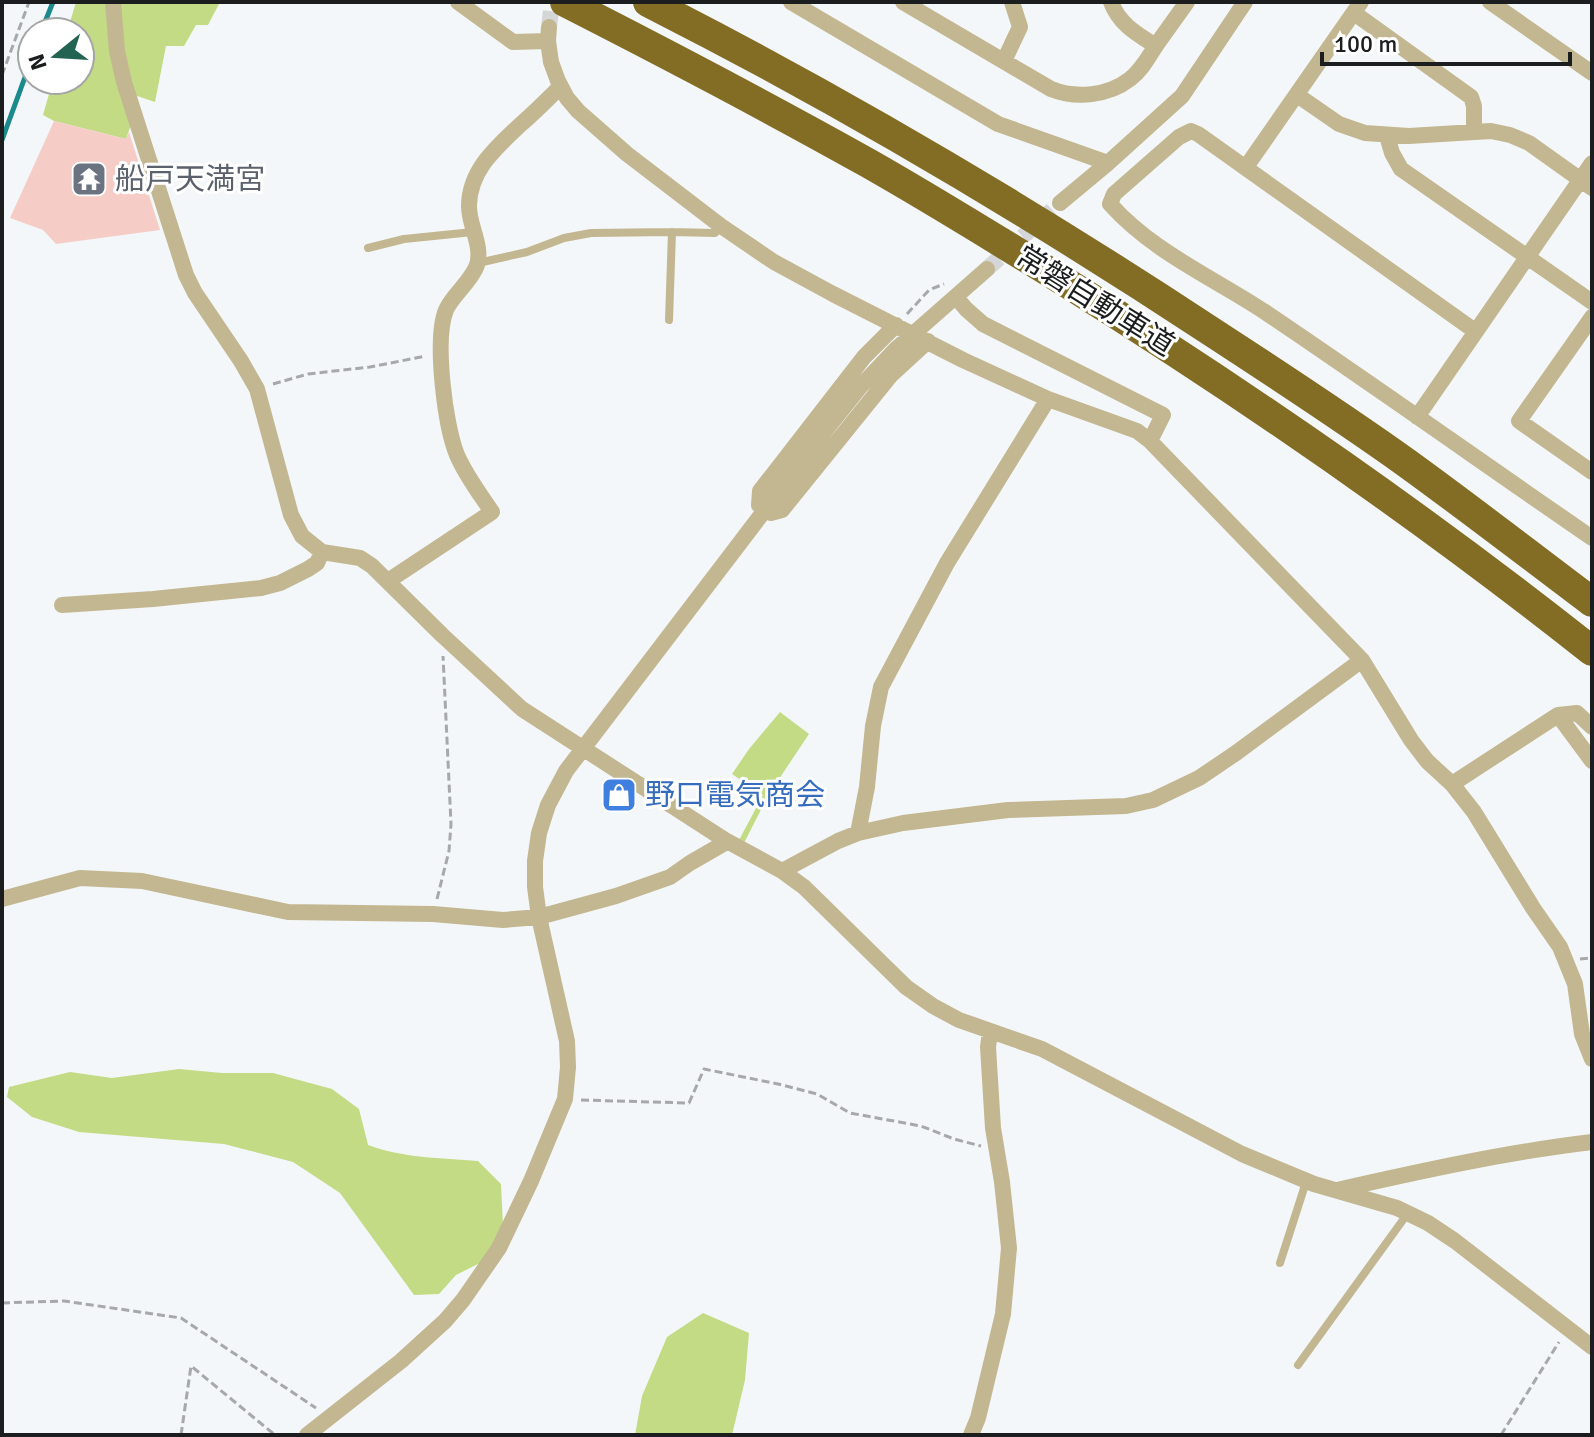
<svg xmlns="http://www.w3.org/2000/svg" width="1594" height="1437" viewBox="0 0 1594 1437" font-family="Signika,'Noto Sans JP',sans-serif">
	<style>
		.green { fill: #c3db84 }
		.lines { fill: none; stroke-linecap: round; stroke-linejoin: round }
		.stream { stroke: #1b8a8d; stroke-width: 5 }
		.building { fill: #f6cdc6 }
		.street-tunnel { stroke: #d4d6d8; stroke-width: 16; stroke-dasharray: 16 8; stroke-linecap: butt }
		.path { stroke: #a6a8a9; stroke-width: 3; stroke-dasharray: 8 4; stroke-linecap: butt }
		.lane { stroke: #c3b791; stroke-width: 8 }
		.street { stroke: #c3b791; stroke-width: 16 }
		.highway { stroke: #836d24; stroke-width: 30 }
		.labels { text-anchor: middle; dominant-baseline: central; stroke-width: 6; stroke-linejoin: round; paint-order: stroke }
		.worship-label { font-size: 30px; fill: #5b616d; stroke: #fff; text-anchor: start }
		.street-label { font-size: 30px; fill: #1c1d1e; stroke: #fff }
		.shop-label { font-size: 30px; fill: #366cbe; stroke: #fff; text-anchor: start }
	</style>
	<rect width="100%" height="100%" fill="#f4f7f9"/>
	<path class="green" d="M76 2H220L208 25H196L184 46H166L155 102 134 95 132 122 126 139 54 121 43 115 53 80H80V32H67Z
		M780 712 809 734 769 794 743 845 738 842 763 795 732 774 749 749Z
		M179 1069 222 1073H273L332 1089 359 1109 368 1145C402 1158 441 1158 478 1161L501 1184 503 1226 488 1259 456 1275 439 1294 414 1295 340 1193 293 1162 224 1144 79 1132 32 1117 7 1097 9 1087 70 1072 112 1078Z
		M703 1313 749 1333 745 1380 732 1435H635L642 1396 667 1337Z"/>
	<g class="lines">
		<path class="stream" d="M41 32 53 2
			M2 140 32 58"/>
	</g>
	<path class="building" d="M54 121 126 139 129 132 160 230 56 244 43 230 10 218Z
		M616 784 630 793 621 805 608 797Z"/>
	<g class="lines">
		<path class="street-tunnel" d="M549 27 552 2
			M987 269 1060 203"/>
		<path class="path" d="M2 75 29 2
			M907 314 929 290 944 284
			M273 384 308 374 370 367 426 356
			M437 899 449 851 451 824 443 656
			M1580 959 1592 958
			M581 1100 689 1103 704 1069 778 1084 817 1094 850 1113 921 1126 954 1139 981 1146
			M2 1303 64 1301 181 1318 316 1408
			M181 1435 191 1366 275 1435
			M1501 1435 1559 1342"/>
		<path class="lane" d="M368 248 404 239 473 232
			M478 263 527 252 564 238 591 233 672 232 715 233 721 227
			M669 320 672 232
			M1280 1263 1306 1182
			M1298 1365 1408 1213"/>
		<path class="street" d="M113 2 117 51 124 82 186 275 195 293 241 361 257 389 291 515 302 536 322 552 360 558 372 566 442 635 522 709 725 840 782 871 804 887 906 987 933 1006 959 1020 1042 1049 1242 1154 1314 1184 1397 1208 1428 1223 1455 1241 1592 1347
			M458 2 513 42 548 41
			M791 2 998 124 1108 163
			M903 2 1051 89C1076 99 1108 96 1130 79 1142 70 1149 56 1157 44 1167 30 1177 16 1187 2
			M1111 2C1119 24 1137 34 1156 46
			M1490 2 1592 73
			M1354 13 1471 97 1474 106V132
			M549 27 548 41 551 62 558 81 567 98 578 111 627 154 721 226 774 262 833 294 963 360 1048 399 1137 431 1150 441 1362 660 1411 740 1427 761 1452 784 1474 812 1533 908 1560 947 1575 984 1582 1034 1592 1059
			M1004 61 1020 27 1012 2
			M1297 95 1339 124 1365 133 1409 136 1491 131 1510 135 1529 143 1592 188
			M1387 136 1392 153 1401 169 1592 302
			M1246 167 1361 2
			M1060 203 1108 163 1182 96 1245 2
			M956 297 966 309 983 324 1163 415 1150 441
			M1592 317 1519 421 1592 472
			M896 325 864 357 760 491 759 505 771 513 782 510 891 375 928 341
			M1475 331 1198 134 1191 131 1179 137 1114 194 1110 204C1153 252 1212 277 1265 312 1375 386 1483 463 1592 538
			M1417 417 1592 163
			M388 581 492 512C480 494 466 476 457 455 445 426 434 339 446 310 453 294 471 282 477 265 483 245 468 224 469 205 470 169 497 147 520 125 534 113 547 100 560 87
			M62 605 153 599 261 588 280 583 308 569 317 563 322 552
			M1558 715 1592 761
			M1452 784 1558 715 1577 713 1592 727
			M858 833 867 787 873 726 881 687 947 563 1048 399
			M782 871 838 841 858 833 903 823 1008 810 1126 806 1153 800 1199 778 1236 753 1362 660
			M2 899 80 878 142 881 288 912 433 914 503 920 539 917 616 896 670 877 690 863 723 844 725 840
			M1337 1190C1421 1171 1507 1152 1592 1142
			M307 1435 401 1361 445 1321 463 1300 499 1248 531 1181 565 1099 568 1067 567 1041 539 917 535 887V861L539 833 548 805 566 771 832 422 860 387 896 349 987 269
			M971 1435 978 1418 1003 1314 1009 1248 1002 1182 993 1128 988 1047 990 1032"/>
		<path class="highway" d="M565 2C667 54 768 107 868 163 935 201 1001 242 1067 283 1248 396 1424 518 1592 651
			M648 2C843 101 1030 212 1212 332 1278 375 1344 418 1408 464 1470 509 1531 556 1592 602"/>
	</g>
	<defs>
		<symbol id="temple-square" viewBox="-11 -11 22 22"><rect x="-9" y="-9" width="18" height="18" rx="4" fill="#6b7280" stroke="#fff"/><path d="M0-6L5-2H3V0L6.5 2.5H4V6H1.5V3h-3V6H-4V2.5H-6.5L-3 0V-2H-5Z" fill="#fff"/></symbol>
		<symbol id="shop-square" viewBox="-11 -11 22 22"><rect x="-9" y="-9" width="18" height="18" rx="4" fill="#3f7fe0" stroke="#fff"/><path d="M-5-2.5h2.3a2.7 3.5 0 0 1 5.4 0H5L5.5 6h-11ZM-1.5-2.5h3a1.5 2.3 0 0 0-3 0Z" fill="#fff"/></symbol>
	</defs>
	<g fill-rule="evenodd">
		<use href="#temple-square" x="69" y="159" width="40" height="40"/>
		<use href="#shop-square" x="599" y="775" width="40" height="40"/>
	</g>
	<g class="labels">
		<g class="worship-label">
			<text x="115" y="179">船戸天満宮</text>
		</g>
		<g class="street-label">
			<text transform="translate(1095 301) rotate(32)">常磐自動車道</text>
		</g>
		<g class="shop-label">
			<text x="645" y="795">野口電気商会</text>
		</g>
	</g>
	<rect width="1594" height="1437" fill="none" stroke="#1c1d1e" stroke-width="8"/>
	<g transform="translate(56 56) rotate(252)"><circle r="38" fill="#ffffff" stroke="#a4a5a5" stroke-width="2"/>
	<path d="M0-6L14 30L0 20L-14 30Z" fill="#236351"/>
	<text y="-12" font-size="22" font-weight="bold" text-anchor="middle" fill="#1c1d1e">N</text>
	</g>
	<path d="M1322 52v12h248v-12" fill="none" stroke="#1c1d1e" stroke-width="4"/>
	<text x="1334" y="52" font-size="24" fill="#1c1d1e" stroke="#ffffff" stroke-width="6" paint-order="stroke">100 m</text>
</svg>
